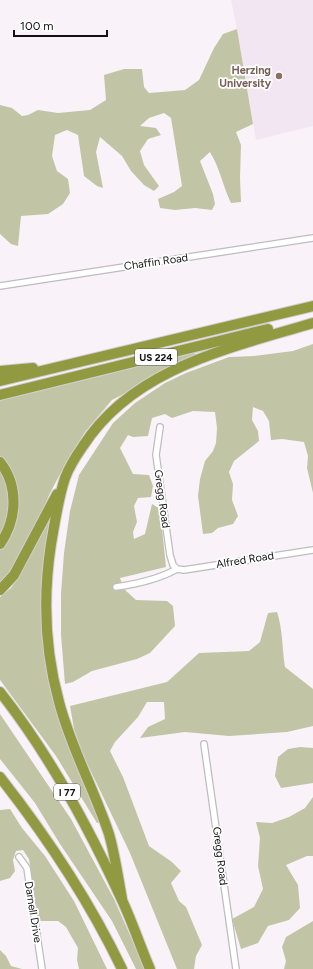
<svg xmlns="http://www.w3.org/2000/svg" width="313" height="969" viewBox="0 0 313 969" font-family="Figtree,sans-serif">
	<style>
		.built { fill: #f1e6f2 }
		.green { fill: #c1c5a5 }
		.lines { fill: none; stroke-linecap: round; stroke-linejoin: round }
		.street-casing { stroke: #c0bbc0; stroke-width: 8 }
		.highway-casing { stroke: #d0cfd0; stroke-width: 12 }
		.street { stroke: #fff; stroke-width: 5.5 }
		.highway { stroke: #919a40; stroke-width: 10 }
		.education-dot { fill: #8d6e63; stroke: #fff; stroke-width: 1.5 }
		.labels { text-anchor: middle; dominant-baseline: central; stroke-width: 3.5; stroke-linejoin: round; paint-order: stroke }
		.shield { fill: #fff; stroke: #59585a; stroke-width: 1 }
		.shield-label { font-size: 10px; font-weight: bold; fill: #121113 }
		.education-label { font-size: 11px; font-weight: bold; fill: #785e54; stroke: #fff; text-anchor: end }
		.street-label { font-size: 11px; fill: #121113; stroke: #fff }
	</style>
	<rect width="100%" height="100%" fill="#f9f3f9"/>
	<path class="built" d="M231 0H313V126L256 140 237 29Z"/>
	<path class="green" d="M237 29 253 124 236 132 241 145 240 178 241 202 231 203C223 187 220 168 210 152L200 161 213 194 215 204 212 210 195 208 175 210 160 208 158 199 174 192 182 186 171 118 164 113 149 118 140 126 156 128 161 135 148 139 140 151 144 165 159 186 154 191 144 185 131 171 122 156 100 137 96 152 103 188 97 186 84 176 78 135 67 130 55 135 52 156 57 171 68 179 70 193 63 204 48 214 21 216 18 246 11 244 0 234V105L12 108 22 116 28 115 38 110 58 113 90 110 106 100 104 75 124 69H142L144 87 149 93 185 90 199 80 214 48 223 34Z
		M313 344V493L307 468 308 456 304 442 282 439 271 440 269 421 263 411 253 407 252 420 258 431 259 441 234 461 229 472 233 484 232 500 238 516 233 524 218 528 212 533 203 534 198 496 200 479 205 461 213 451 216 443 217 428 215 412 193 411 172 418 165 414 152 418 148 436 133 437 128 435 120 448 133 474 149 475 153 486 151 497 138 498 134 506 137 522 133 532 134 539 145 534 152 504 160 509 166 567 120 578 124 589 136 600 167 601 173 606 175 626 150 653 137 659 92 671 73 682 65 684 61 635V594L64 553 70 511 79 475 113 423 135 403 165 383 186 373 229 357 254 356 293 351Z
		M194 352 196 357 112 400 85 432 68 459 49 495 36 528 5 580 0 585V547L16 516 0 458V400Z
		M0 470 6 479 10 507 0 540Z
		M50 514 52 515 47 660 101 822 97 823 56 756 0 680V597L11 588 18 578Z
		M277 612C283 630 282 649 285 667L313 689V726L287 732 229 736 185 732 140 738 148 727 165 719 164 702H147L138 717 115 742 110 751 123 777 149 846 172 862 181 871 171 883 179 901 186 907 202 945 196 956 194 969H177L130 853 84 757 74 729 70 706 167 682 199 653 249 651 260 642 268 613Z
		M0 714 71 819 114 899 145 969H136L112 921 60 844 35 803 0 759Z
		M300 747 313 748V783L281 788 275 776 278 757 288 749Z
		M313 797V856H307L286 865 298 885 300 908 289 920 268 926 258 943 241 949 232 919 254 907 263 889 258 866 260 838 256 822 272 823 289 817 305 808Z
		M10 809 22 828 45 856 74 901 107 969H79L77 960 78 948 66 927 58 921H39L29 859 23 850 16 851 13 860 15 871 10 878 0 881V810Z
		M313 921V969H284L286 961 282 947 286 937Z
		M0 950 6 956 11 966 22 969H0Z"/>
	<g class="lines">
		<defs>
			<path id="street" d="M0 286 313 238
				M160 427 156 455 170 555 173 565 177 569
				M177 569 184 570 313 550
				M116 587C137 584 159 579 177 569
				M204 744 236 969
				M19 857 27 868 42 969"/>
			<path id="highway" d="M0 371 33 368
				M0 381 313 306
				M0 395 268 329
				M0 462C19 486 17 520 0 544
				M0 590 14 575 57 494
				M0 692C49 754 88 826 121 898 132 921 140 946 150 969
				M0 777C47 837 89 900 122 969
				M122 899C118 877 115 855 109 834 94 789 71 748 59 702 45 651 43 596 51 544 55 522 58 499 65 478 69 467 76 456 83 446 133 368 230 348 313 323"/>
		</defs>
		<use href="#street" class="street-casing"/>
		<use href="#highway" class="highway-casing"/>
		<use href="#street" class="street"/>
		<use href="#highway" class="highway"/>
	</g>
	<circle class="education-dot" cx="279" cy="76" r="4"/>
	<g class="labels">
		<g class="shield">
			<rect x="135" y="349" width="42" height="16" rx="3"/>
			<rect x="54" y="784" width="26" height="16" rx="3"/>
		</g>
		<g class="shield-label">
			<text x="156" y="357">US 224</text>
			<text x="67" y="792">I 77</text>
		</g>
		<g class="education-label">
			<text x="271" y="70">Herzing<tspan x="271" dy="13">University</tspan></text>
		</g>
		<g class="street-label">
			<text transform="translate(156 262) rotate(-8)">Chaffin Road</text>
			<text transform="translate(162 499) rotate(82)">Gregg Road</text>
			<text transform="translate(245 560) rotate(-9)">Alfred Road</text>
			<text transform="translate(220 856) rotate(83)">Gregg Road</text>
			<text transform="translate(33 912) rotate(81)">Darnell Drive</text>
		</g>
	</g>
	<path d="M14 30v6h93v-6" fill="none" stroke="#121113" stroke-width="2"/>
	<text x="20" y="30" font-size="12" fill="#121113" stroke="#ffffff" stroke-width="3" paint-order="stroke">100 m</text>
</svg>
